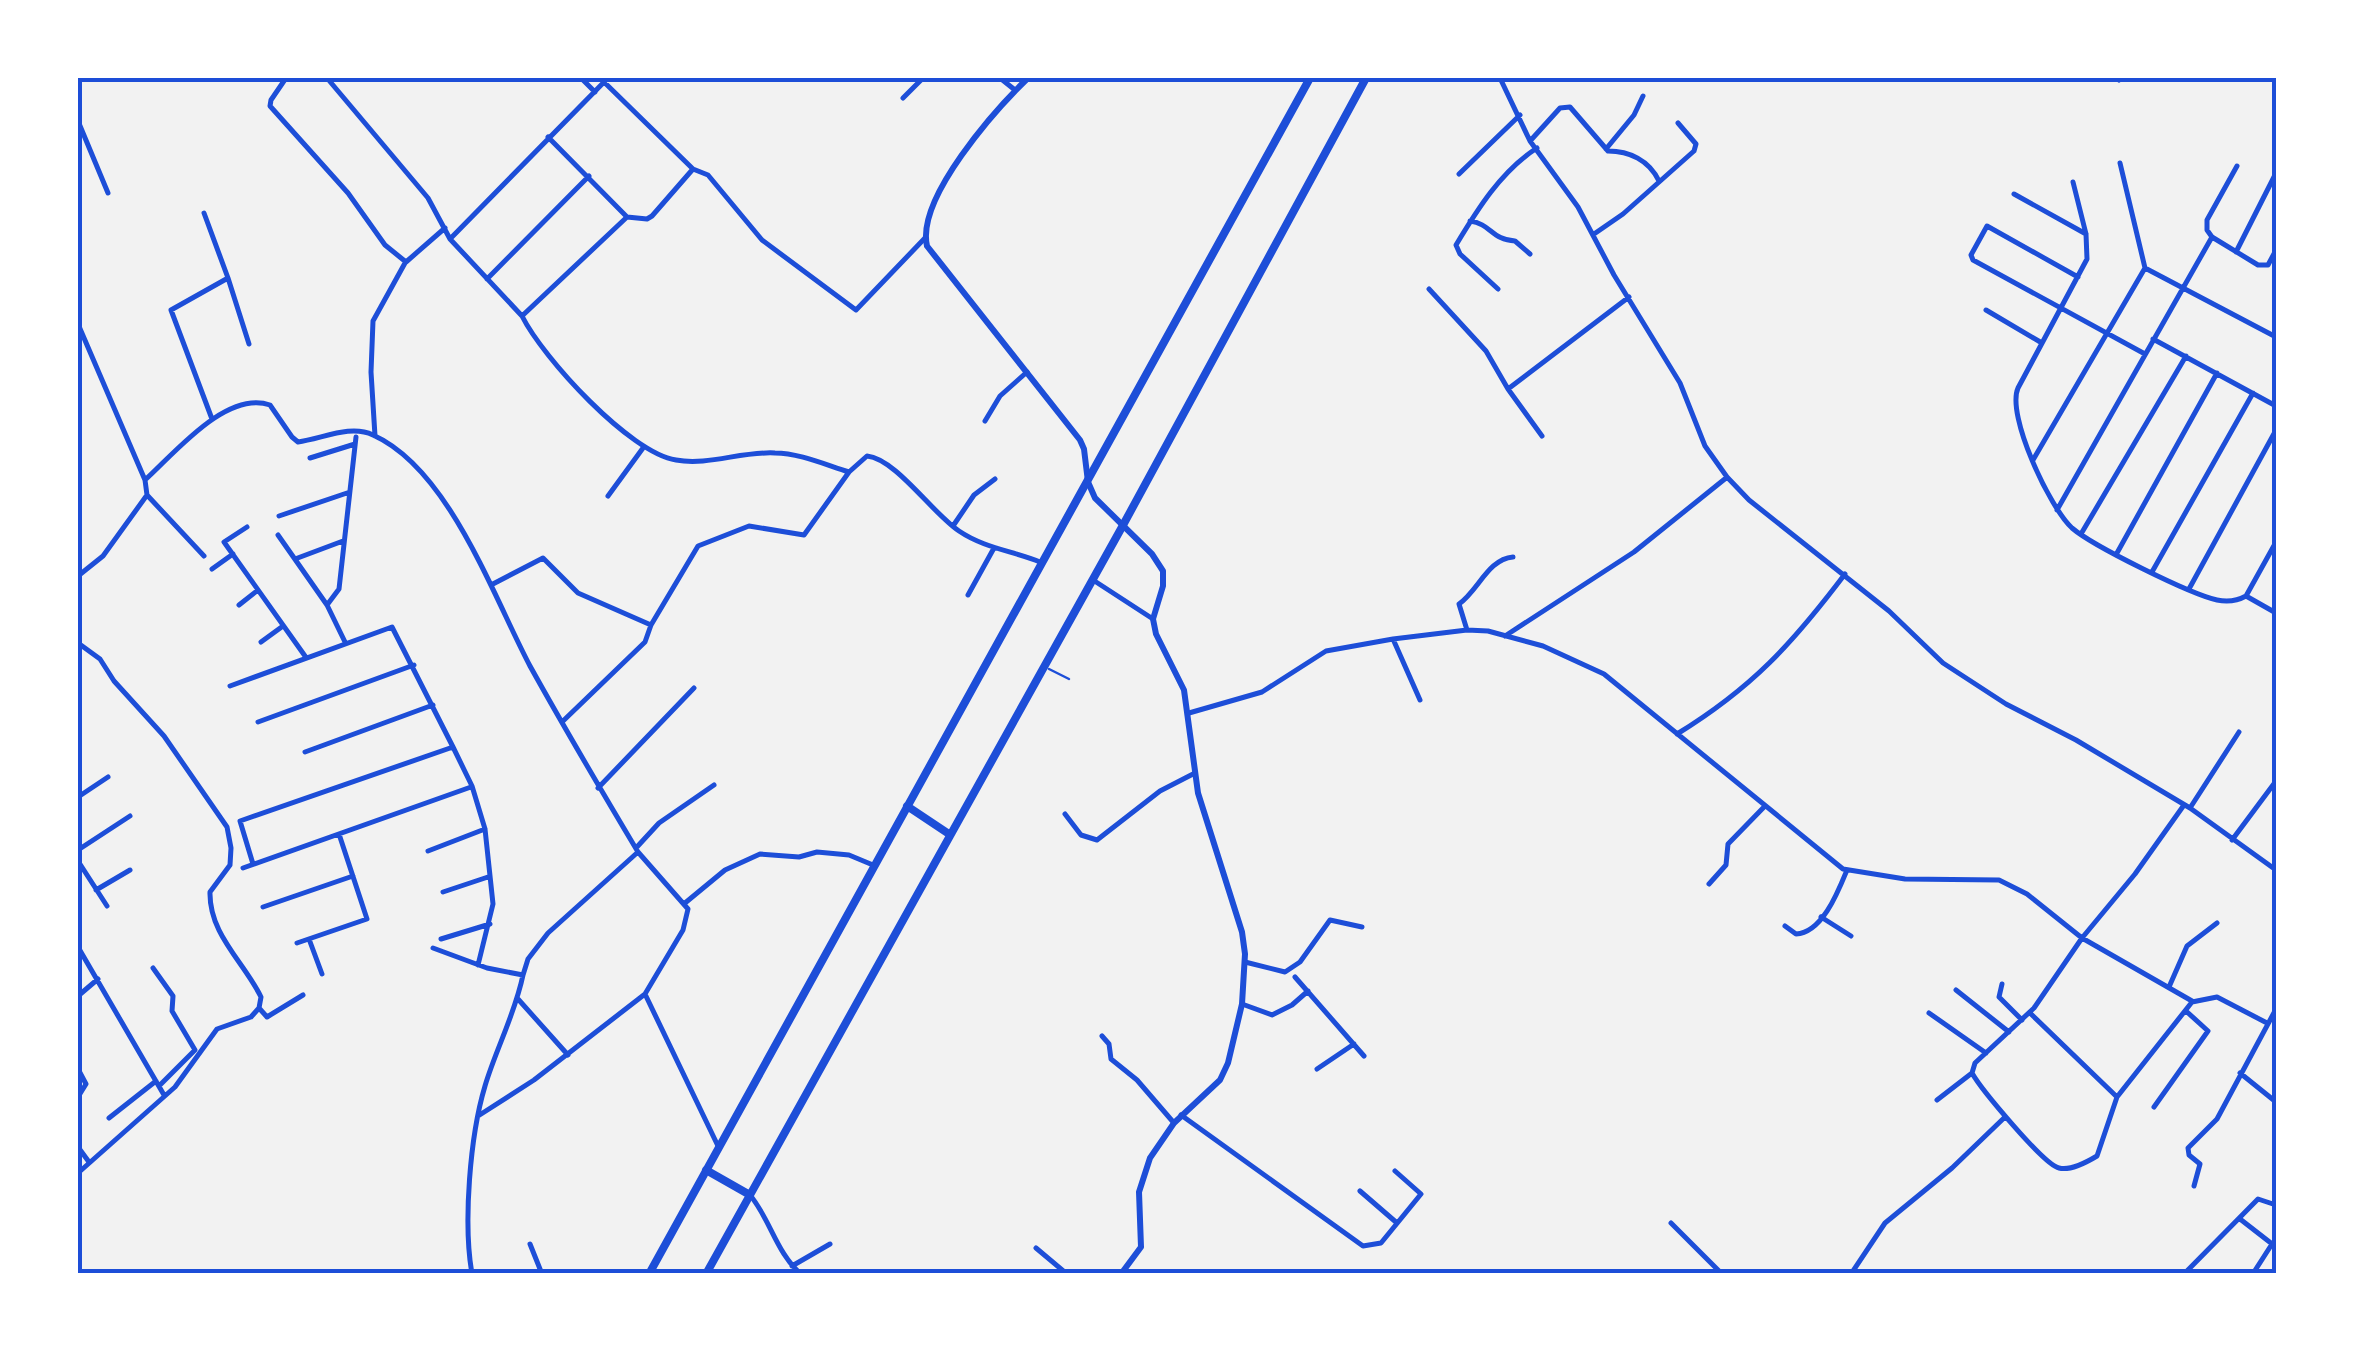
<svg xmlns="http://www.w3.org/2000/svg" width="2354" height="1351" viewBox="0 0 2354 1351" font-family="'Work Sans',sans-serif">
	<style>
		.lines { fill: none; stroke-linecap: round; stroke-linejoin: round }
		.service { stroke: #1d4ed8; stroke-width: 2.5 }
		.minor { stroke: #1d4ed8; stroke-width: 5 }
		.tertiary { stroke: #1d4ed8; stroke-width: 6 }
		.trunk { stroke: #1d4ed8; stroke-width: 8 }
		.neatline { fill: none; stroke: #1d4ed8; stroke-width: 4 }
	</style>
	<rect width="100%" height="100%" fill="#f2f2f2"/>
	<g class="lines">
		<path class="service" d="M1049 669 1069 679"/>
		<path class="minor" d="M286 78 271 100 270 106 348 193 385 245 406 262 445 228
			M327 78 428 198 450 239 522 316 627 217 647 219 652 216 693 169
			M581 78 595 92
			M1000 78 1015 90
			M1500 78 1530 141 1578 207 1614 275 1680 383 1705 446 1727 477 1749 500 1889 611 1943 663 2006 704 2076 740 2190 808 2276 870
			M2119 80 2121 78
			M604 82 693 169 708 175 762 240 856 310 925 238
			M903 98 923 78
			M78 121 108 193
			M548 137 627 217
			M1531 140 1560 108 1570 107 1608 151C1629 151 1649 160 1659 181
			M1606 149 1634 115 1643 96
			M1459 174 1520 115
			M2073 182 2086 234 2087 259 2018 388C2006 415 2050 508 2072 528 2093 546 2190 594 2217 600 2227 602 2237 601 2246 596L2276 613
			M2014 194 2086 234
			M204 213 228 278
			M1470 221C1491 224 1492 240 1515 241L1530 254
			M1594 234 1623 214 1694 151 1696 144 1678 123
			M2212 237 2207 230V220L2237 166
			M2212 237 2258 265H2268L2276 250
			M450 239 608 78
			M2236 252 2276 173
			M2145 268 2276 337
			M2078 277 1987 226 1971 255 1973 260 2145 354
			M487 279 589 176
			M1429 289 1486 351 1508 389 1629 297
			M1498 289 1460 254 1456 245C1477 210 1501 171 1537 148
			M1986 310 2042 343
			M522 316C543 358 630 453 676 460 708 466 742 451 775 453 799 453 826 465 849 472
			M78 324 145 480 147 495 103 556 78 576
			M2153 339 2276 406
			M1508 389 1542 436
			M212 419 171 310 228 278 249 344
			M985 421 1000 396 1027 372
			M375 436 371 372 373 321 405 263
			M310 458 355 444
			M2033 460 2145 268 2120 163
			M145 480C174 454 226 390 270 405L292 437 298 442C322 439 350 424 373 435 449 469 493 596 530 666 565 729 601 790 638 852
			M147 495 204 556
			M608 496 643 448
			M2057 510 2212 237
			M279 516 347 493
			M953 526 974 495 995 479
			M247 527 224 542 305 656
			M2081 534 2186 356
			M278 535 327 605
			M2117 553 2217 373
			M295 559 343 541
			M212 569 233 554
			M2152 572 2253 393
			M1093 580 1153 619
			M491 585 543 558 578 593 651 625
			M2189 589 2276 430
			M968 595 994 548
			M2246 596 2276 542
			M239 605 258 590
			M1467 630 1459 604C1478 591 1488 559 1513 557
			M1505 636 1634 552 1726 478
			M1393 639 1420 700
			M261 642 283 626
			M345 642 327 605 339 589 356 437
			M78 643 100 659 114 681 164 736 227 827 231 848 230 865 210 892C209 934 244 962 261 997L259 1008 251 1017 217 1029 175 1087 78 1173
			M230 686 392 627 453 747 472 786 485 829 493 904 478 965
			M1189 713 1262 692 1326 651 1393 639 1467 630 1488 631 1543 646 1604 674 1843 869 1905 879 1999 880 2027 894 2082 938 2135 874 2184 805
			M258 722 414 665
			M562 722 645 642 651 625 698 546 749 526 804 535 849 472 867 456C896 459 932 513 959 531 984 548 1013 551 1040 562
			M1677 734C1752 688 1792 644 1845 574
			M305 752 433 705
			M598 788 694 688
			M78 797 108 777
			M2190 808 2239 732
			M1065 814 1081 835 1097 840 1160 791 1195 773
			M2232 840 2276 781
			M636 848 659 823 714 785
			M78 850 130 816
			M428 851 485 829
			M78 861 107 906
			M253 864 240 821 453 747
			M243 868 471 787
			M1709 884 1726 865 1728 844 1765 806
			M96 890 130 870
			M443 892 488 877
			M685 903 725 870 760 854 799 857 817 852 849 855 873 865
			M263 907 353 876
			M1821 917 1851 936
			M1785 926 1796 934C1822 933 1838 892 1847 870
			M309 939 322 974
			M441 939 490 924
			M297 943 367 919 339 834
			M78 947 164 1095
			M433 948 487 968 523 975C515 1014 496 1049 485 1086 470 1136 463 1223 472 1274
			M1245 962 1285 972 1300 962 1330 920 1362 927
			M153 968 173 996 172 1011 195 1050 159 1086
			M1295 977 1364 1056
			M2002 984 1999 997 2022 1020
			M2169 987 2187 946 2217 923
			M1956 990 2009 1032
			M645 994 718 1146
			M78 996 98 979
			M518 999 568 1055
			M1242 1004 1272 1015 1292 1005 1308 991
			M259 1008 267 1017 303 995
			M1929 1013 1986 1053
			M2030 1013 2117 1097
			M1102 1036 1109 1044 1111 1059 1137 1080 1174 1123
			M78 1069 86 1084 78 1097
			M1317 1069 1354 1044
			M1972 1073C1981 1089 2044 1165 2059 1168 2070 1171 2087 1162 2097 1156L2117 1097 2192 1002 2217 997 2267 1023
			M2240 1073 2276 1102
			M1937 1100 1972 1073 1975 1063 2034 1008 2082 938 2192 1001
			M2154 1107 2208 1031 2186 1011
			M1181 1115 1363 1246 1381 1243 1421 1194 1395 1171
			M478 1116 534 1080 645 994 683 930 688 909 638 852 548 933 528 959 523 975
			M109 1118 156 1081
			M78 1147 89 1162
			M2194 1186 2200 1164 2189 1155 2188 1148 2217 1119 2276 1009
			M1360 1191 1397 1223
			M750 1195C770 1219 777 1254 801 1274
			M2240 1219 2276 1247
			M1671 1223 1722 1274
			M530 1244 542 1274
			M1036 1248 1067 1274
			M792 1266 830 1244
			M2254 1272 2272 1244
			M1471 1274 1473 1272
			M1851 1274 1885 1223 1952 1168 2005 1117
			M2184 1274 2258 1199 2276 1205"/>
		<path class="tertiary" d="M1028 78C996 109 916 198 927 246L1080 440 1084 449 1088 482 1095 498 1152 554 1163 571V586L1153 619 1156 634 1184 690 1198 793 1242 932 1245 954 1242 1004 1228 1063 1220 1080 1174 1123 1150 1158 1139 1192 1141 1247 1121 1274"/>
		<path class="trunk" d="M907 806 949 834
			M706 1170 750 1195
			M649 1274 1310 78
			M706 1274 1122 527 1366 78"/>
	</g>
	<rect width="2354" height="1351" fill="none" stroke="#ffffff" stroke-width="160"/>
	<rect x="80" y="80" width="2194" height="1191" class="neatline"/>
</svg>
